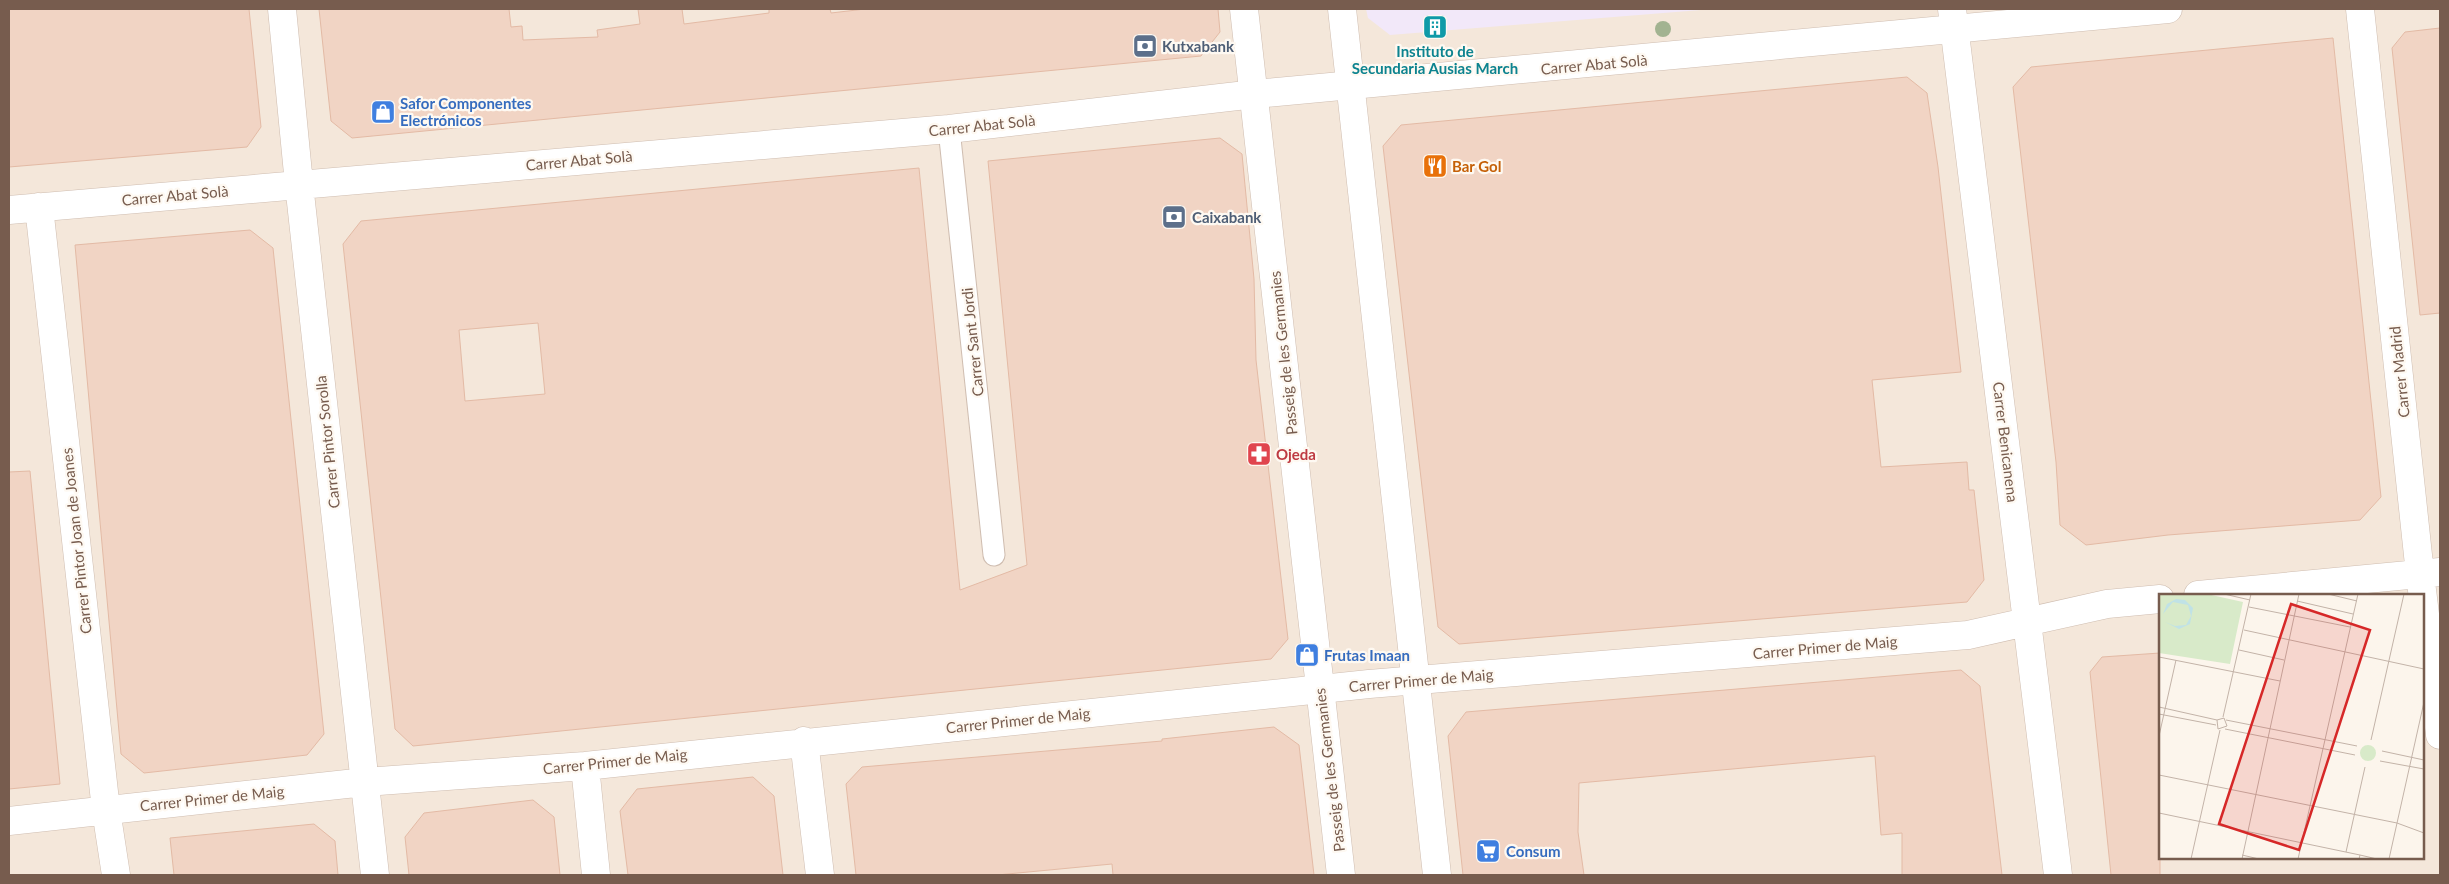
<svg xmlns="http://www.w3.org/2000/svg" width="2449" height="884" viewBox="0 0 2449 884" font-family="Lato,sans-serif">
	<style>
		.residential { fill: #f4e7da; fill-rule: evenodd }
		.education { fill: #f2e8f9 }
		.building { fill: #f1d4c4; stroke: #e3baa5; fill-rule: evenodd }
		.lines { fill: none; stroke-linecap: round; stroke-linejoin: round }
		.service-casing { stroke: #cfbdb0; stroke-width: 23 }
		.minor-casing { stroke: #cfbdb0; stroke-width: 29 }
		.tertiary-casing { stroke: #cfbdb0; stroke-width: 29 }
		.service { stroke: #fff; stroke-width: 21 }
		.minor { stroke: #fff; stroke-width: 28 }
		.tertiary { stroke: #fff; stroke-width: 28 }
		.tree { fill: #a2b391 }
		.labels { text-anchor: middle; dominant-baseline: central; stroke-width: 4.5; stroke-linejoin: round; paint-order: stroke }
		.service-label { font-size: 15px; font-weight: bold; fill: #4e5e75; stroke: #fef9f2; text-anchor: start }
		.culture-label { font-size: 15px; font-weight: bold; fill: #0d838f; stroke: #fef9f2 }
		.street-label { font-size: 15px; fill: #775c4e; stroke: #fef9f2 }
		.shop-label { font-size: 15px; font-weight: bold; fill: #366cbe; stroke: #fef9f2; text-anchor: start }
		.food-label { font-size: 15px; font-weight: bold; fill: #c56008; stroke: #fef9f2; text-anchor: start }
		.health-label { font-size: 15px; font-weight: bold; fill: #be3a42; stroke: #fef9f2; text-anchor: start }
		.inset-road { fill: none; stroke: #c3b3a8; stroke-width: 1 }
		.view { fill: #d62828; fill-opacity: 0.15; stroke: #d62828; stroke-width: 2.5 }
		.inset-edge { fill: none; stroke: #775c4e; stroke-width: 2.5 }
	</style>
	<rect width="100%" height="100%" fill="#fcf5ec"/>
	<path class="residential" d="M9 9H2440V875H9ZM2160 595H2423V858H2160Z"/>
	<path class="education" d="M1366 9H1713L1390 35 1368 18Z"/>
	<path class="building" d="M9 9H249L261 127 247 147 9 167Z
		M319 9H509L511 27 522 26 523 40 598 37 597 30 640 24 638 9H682L684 24 769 13V9H830L831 13 865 9H1218L1220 32 1201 56 352 138 331 121Z
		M2440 28V313L2420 315 2392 48 2405 32Z
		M2333 38 2381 497 2360 520 2168 535 2086 545 2060 525 2056 462 2013 87 2031 67Z
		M1907 77 1927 93 1938 167 1961 372 1872 380 1881 467 1967 462 1969 490H1974L1984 580 1967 602 1459 644 1438 627 1383 146 1401 125Z
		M1220 138 1242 154 1254 279 1256 360 1288 639 1271 659 413 746 395 729 343 244 361 221 919 168 960 590 1027 565 988 161ZM538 323 545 394 465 401 459 330Z
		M250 230 273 248 324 734 307 755 144 773 121 754 75 245Z
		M30 471 60 784 9 789V472Z
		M2160 653V875H2111L2090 672 2102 657Z
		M1961 670 1980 686 2002 875H1902V833L1881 835 1875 756 1579 783 1578 832 1584 875H1463L1448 736 1466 712Z
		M1274 727 1299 745 1314 875H1113L1112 864 997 875H856L846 784 862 767 1162 741V739Z
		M753 777 774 796 783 875H628L620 811 637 789Z
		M533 800 554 817 560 875H409L405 837 424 813Z
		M314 824 335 841 338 875H174L170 838Z"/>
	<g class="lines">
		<defs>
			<path id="service" d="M949 129 994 555"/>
			<path id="minor" d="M282 9 299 184 375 875
				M1952 9 2058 875
				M2360 9 2420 574 2440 735
				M39 207 106 810 116 875
				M9 210 949 129 1255 94 2168 9
				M2198 595 2440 572
				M804 741 820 875
				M585 766 596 875
				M9 821 365 782 585 766 1369 684 1968 635 2107 604 2160 599"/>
			<path id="tertiary" d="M1244 9 1341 875
				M1342 9 1437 875"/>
		</defs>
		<use href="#service" class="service-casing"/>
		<use href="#minor" class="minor-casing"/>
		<use href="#tertiary" class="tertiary-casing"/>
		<use href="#service" class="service"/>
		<use href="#minor" class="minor"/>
		<use href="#tertiary" class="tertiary"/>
	</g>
	<circle class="tree" cx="1663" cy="29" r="8"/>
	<defs>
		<symbol id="building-square" viewBox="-11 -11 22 22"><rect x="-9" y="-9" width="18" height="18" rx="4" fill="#0f9aa8" stroke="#fef9f2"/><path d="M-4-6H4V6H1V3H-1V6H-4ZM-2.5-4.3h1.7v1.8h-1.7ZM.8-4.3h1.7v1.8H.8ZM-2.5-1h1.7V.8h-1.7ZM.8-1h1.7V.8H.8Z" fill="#fff"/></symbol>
		<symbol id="bank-square" viewBox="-11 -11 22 22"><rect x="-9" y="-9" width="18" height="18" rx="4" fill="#5c6f8a" stroke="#fef9f2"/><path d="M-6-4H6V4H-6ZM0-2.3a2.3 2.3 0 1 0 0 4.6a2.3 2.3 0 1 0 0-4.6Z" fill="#fff"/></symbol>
		<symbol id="shop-square" viewBox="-11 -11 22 22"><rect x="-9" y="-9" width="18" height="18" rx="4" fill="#3f7fe0" stroke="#fef9f2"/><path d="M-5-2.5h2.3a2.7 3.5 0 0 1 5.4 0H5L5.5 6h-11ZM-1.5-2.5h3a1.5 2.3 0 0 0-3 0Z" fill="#fff"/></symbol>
		<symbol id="restaurant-square" viewBox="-11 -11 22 22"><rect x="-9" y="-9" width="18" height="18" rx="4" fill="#e8710a" stroke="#fef9f2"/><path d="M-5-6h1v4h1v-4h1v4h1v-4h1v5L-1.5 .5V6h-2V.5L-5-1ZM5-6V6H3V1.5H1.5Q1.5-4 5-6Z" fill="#fff"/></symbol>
		<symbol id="pharmacy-square" viewBox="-11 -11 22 22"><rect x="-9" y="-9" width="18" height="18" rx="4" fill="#e0444e" stroke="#fef9f2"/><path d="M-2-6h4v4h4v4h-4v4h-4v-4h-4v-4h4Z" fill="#fff"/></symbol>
		<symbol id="supermarket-square" viewBox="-11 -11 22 22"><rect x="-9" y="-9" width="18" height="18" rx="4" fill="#3f7fe0" stroke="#fef9f2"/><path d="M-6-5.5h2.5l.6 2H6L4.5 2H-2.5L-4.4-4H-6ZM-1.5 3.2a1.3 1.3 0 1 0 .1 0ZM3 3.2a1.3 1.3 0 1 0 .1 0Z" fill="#fff"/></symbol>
	</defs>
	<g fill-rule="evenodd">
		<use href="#building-square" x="1421" y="13" width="28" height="28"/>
		<use href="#bank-square" x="1131" y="32" width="28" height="28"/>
		<use href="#shop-square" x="369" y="98" width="28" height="28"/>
		<use href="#restaurant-square" x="1421" y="152" width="28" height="28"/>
		<use href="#bank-square" x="1160" y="203" width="28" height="28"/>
		<use href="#pharmacy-square" x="1245" y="440" width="28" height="28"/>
		<use href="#shop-square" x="1293" y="641" width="28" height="28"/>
		<use href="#supermarket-square" x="1474" y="837" width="28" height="28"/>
	</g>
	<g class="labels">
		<g class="service-label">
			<text x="1162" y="46">Kutxabank</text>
			<text x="1192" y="217">Caixabank</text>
		</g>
		<g class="culture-label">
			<text x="1435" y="51">Instituto de<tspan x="1435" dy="17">Secundaria Ausias March</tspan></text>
		</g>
		<g class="street-label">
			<text transform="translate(1594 64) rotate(-5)">Carrer Abat Solà</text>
			<text transform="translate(982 125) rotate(-6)">Carrer Abat Solà</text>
			<text transform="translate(579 160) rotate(-5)">Carrer Abat Solà</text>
			<text transform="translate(175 195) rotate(-5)">Carrer Abat Solà</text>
			<text transform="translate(972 342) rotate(-96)">Carrer Sant Jordi</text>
			<text transform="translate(1283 353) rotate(-96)">Passeig de les Germanies</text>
			<text transform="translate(2399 372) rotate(-96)">Carrer Madrid</text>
			<text transform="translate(327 442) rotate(-96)">Carrer Pintor Sorolla</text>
			<text transform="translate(2006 442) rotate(83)">Carrer Benicanena</text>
			<text transform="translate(76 541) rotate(-96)">Carrer Pintor Joan de Joanes</text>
			<text transform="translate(1825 647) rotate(-5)">Carrer Primer de Maig</text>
			<text transform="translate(1421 680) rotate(-5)">Carrer Primer de Maig</text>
			<text transform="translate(1018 720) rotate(-6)">Carrer Primer de Maig</text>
			<text transform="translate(615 761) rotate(-6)">Carrer Primer de Maig</text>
			<text transform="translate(1329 770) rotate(-97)">Passeig de les Germanies</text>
			<text transform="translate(212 798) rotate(-6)">Carrer Primer de Maig</text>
		</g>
		<g class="shop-label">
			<text x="400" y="103">Safor Componentes<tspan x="400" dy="17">Electrónicos</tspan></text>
			<text x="1324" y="655">Frutas Imaan</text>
			<text x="1506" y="851">Consum</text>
		</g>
		<g class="food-label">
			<text x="1452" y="166">Bar Gol</text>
		</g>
		<g class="health-label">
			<text x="1276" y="454">Ojeda</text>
		</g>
	</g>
	<g transform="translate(2159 594)">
		<rect width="265" height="265" fill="#fcf5ec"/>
		<path d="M0 0H48L84 8 71 70 0 59ZM201 159a8 8 0 1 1 16 0a8 8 0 1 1-16 0Z" fill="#d8eac9"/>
		<path d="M17 5 26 6 34 14 31 30 20 35 6 28 16 32 27 31 32 22 29 11 14 8 4 20 8 10Z" fill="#c0e2e6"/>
		<path class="inset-road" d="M65 0 91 6M169 0 198 7M138 7 194 20M90 13 191 33M85 36 265 75M80 56 125 66M0 63 121 87M0 113 58 126 65 124 68 132 59 135 58 126M0 120 57 131M64 123 92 0M67 126 198 152M66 135 196 161M0 142 17 66M212 146 245 0M223 157 265 166M221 167 265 175M0 181 238 229 265 239M0 219 201 261 200 265M187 258 206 173M83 261 100 265M201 261 218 265M32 265 61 136M83 265 140 0M139 265 199 0M230 265 265 108"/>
		<path class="view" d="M132 10 211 36 140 256 60 230Z"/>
		<rect width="265" height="265" class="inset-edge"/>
	</g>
	<rect width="2449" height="884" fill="none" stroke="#775c4e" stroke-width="20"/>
</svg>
